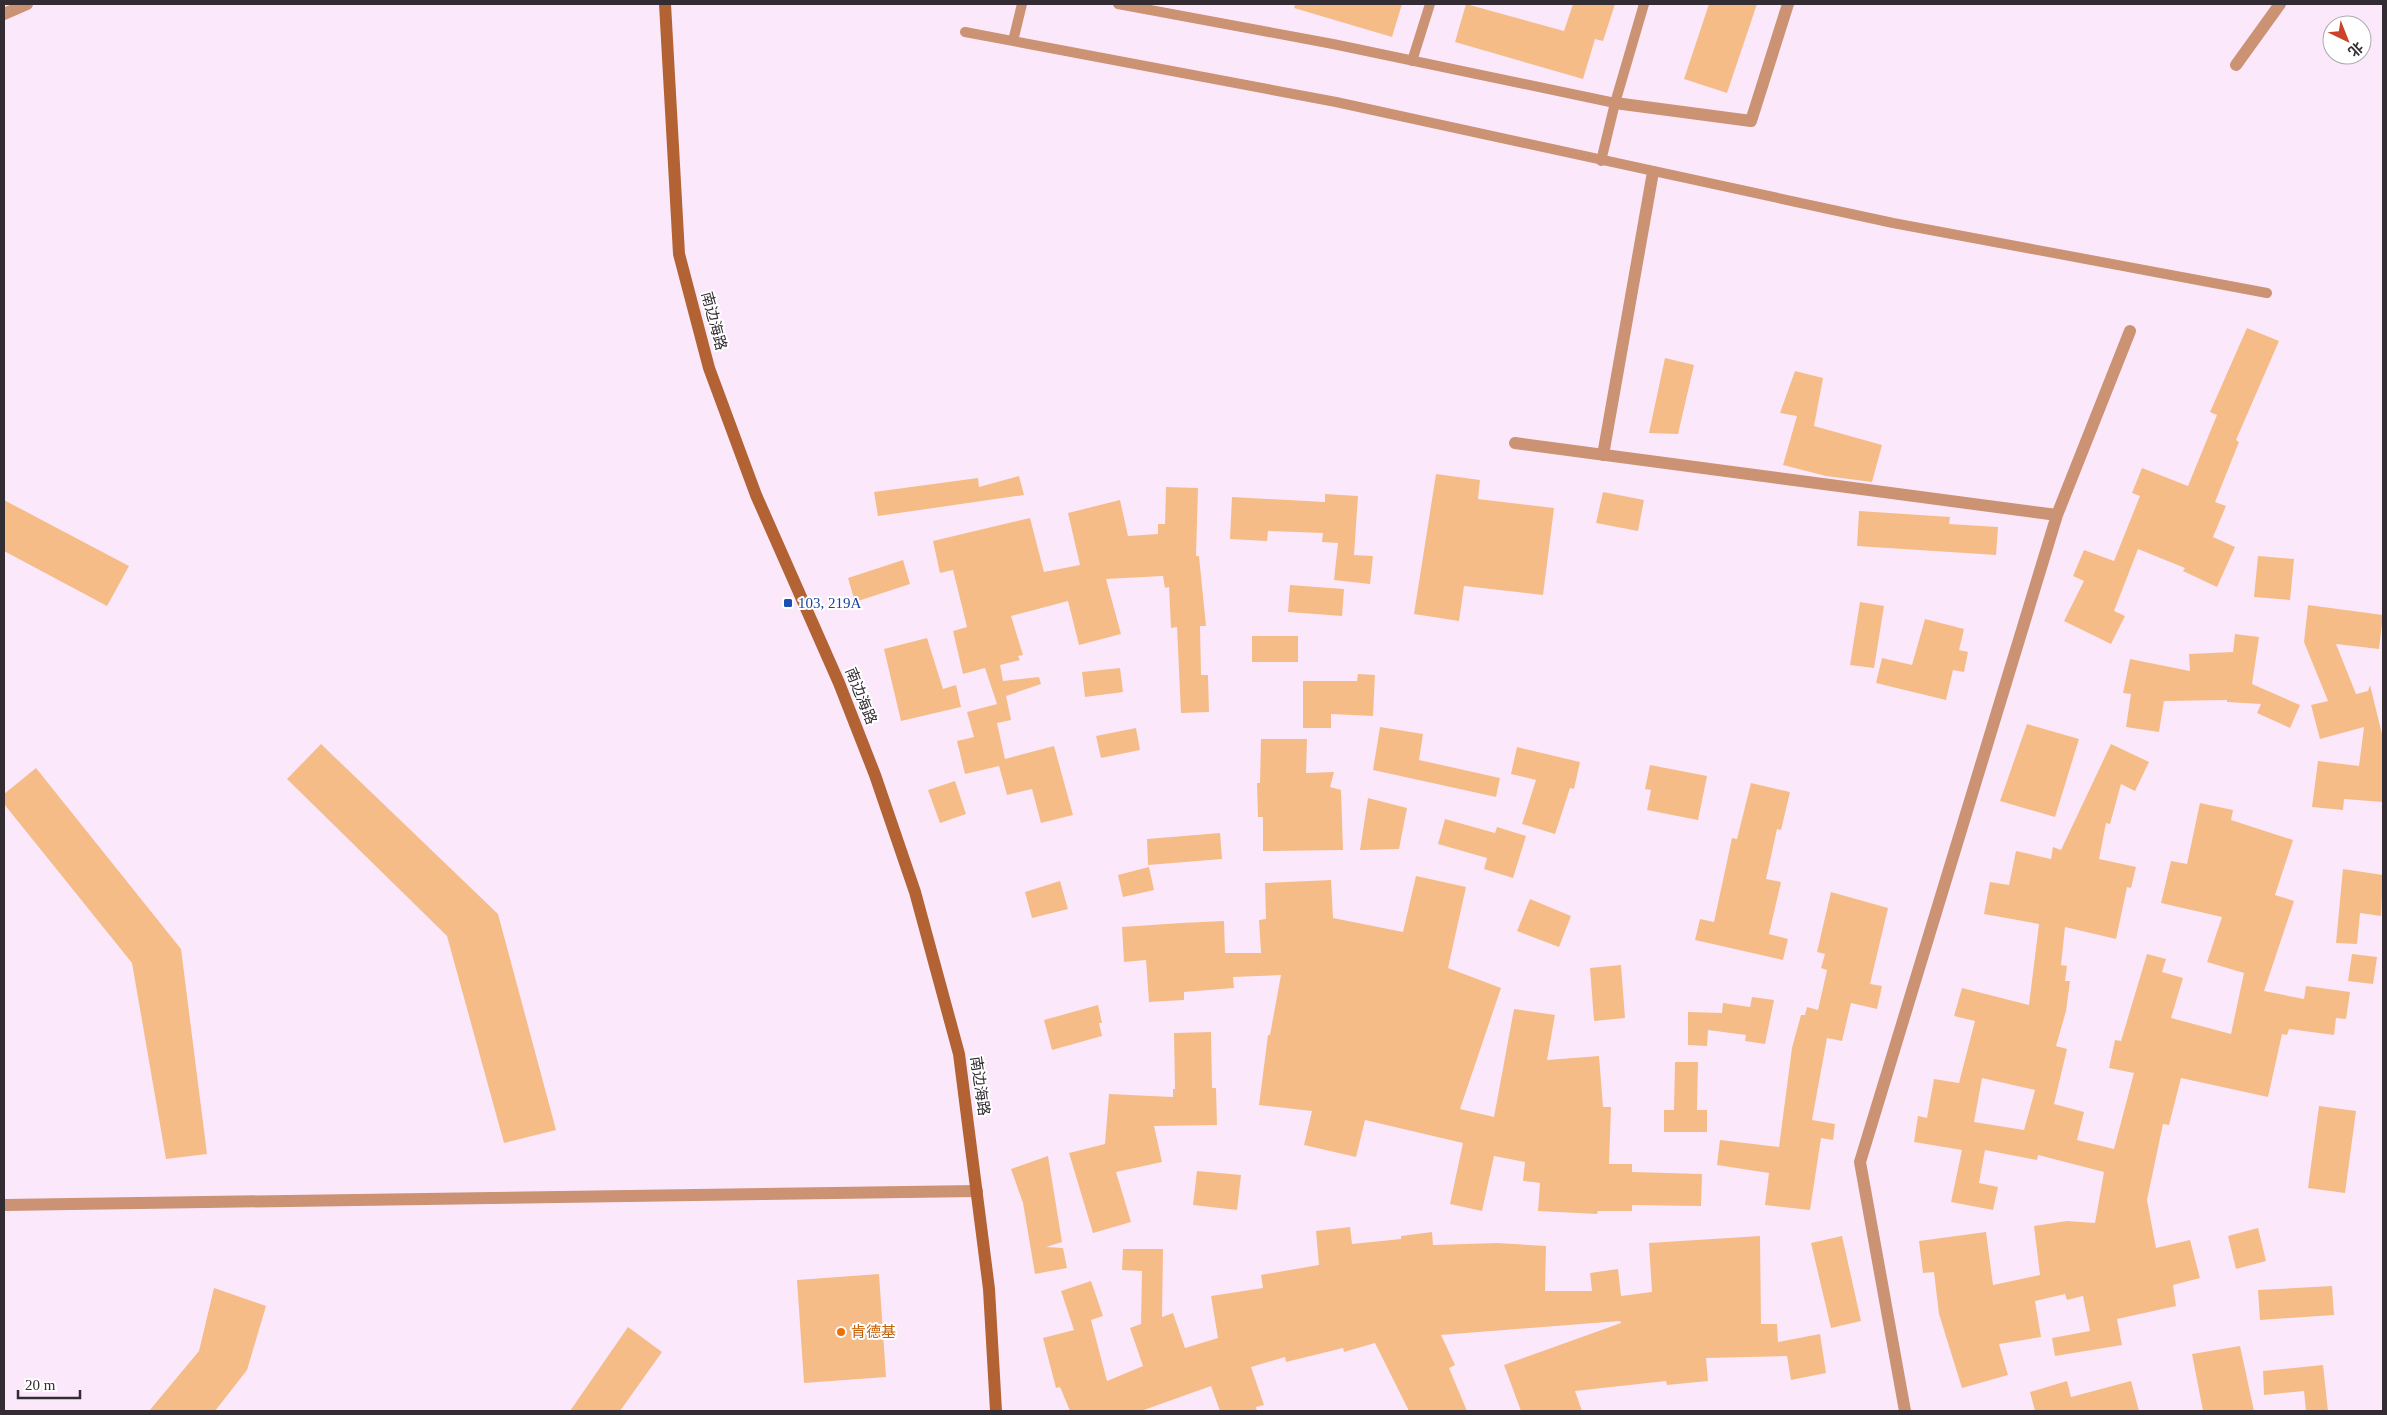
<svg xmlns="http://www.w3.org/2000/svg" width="2387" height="1415" viewBox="0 0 2387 1415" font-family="'Times New Roman','Noto Sans SC',serif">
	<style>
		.building { fill: #f6bc88; fill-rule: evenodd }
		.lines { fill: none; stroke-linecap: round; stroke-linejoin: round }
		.service { stroke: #cb9274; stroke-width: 10 }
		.minor { stroke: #cb9274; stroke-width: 12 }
		.tertiary { stroke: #cb9274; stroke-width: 12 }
		.secondary { stroke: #b36233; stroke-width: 12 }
		.transit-dot { fill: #1a4fb4; stroke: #fff; stroke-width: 2 }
		.food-dot { fill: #e8710a; stroke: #fff; stroke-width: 2 }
		.labels { text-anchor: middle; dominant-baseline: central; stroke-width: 4; stroke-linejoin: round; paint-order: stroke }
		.street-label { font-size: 15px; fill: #332c33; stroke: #fff }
		.transit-label { font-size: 15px; fill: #164399; stroke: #fff; text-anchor: start }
		.food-label { font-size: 15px; fill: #c56008; stroke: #fff; text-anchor: start }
	</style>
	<rect width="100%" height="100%" fill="#fbe9fb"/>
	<path class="building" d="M1295 4H1402L1392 37 1294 8Z
		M1466 4 1564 31 1573 4H1615L1603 41 1595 39 1583 79 1455 42Z
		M1709 4H1757L1727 93 1684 79Z
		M2247 328 2279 341 2236 440 2239 442 2215 502 2226 506 2213 537 2235 547 2217 587 2183 571 2185 568 2138 549 2114 611 2125 616 2111 644 2064 621 2084 581 2073 576 2084 550 2114 561 2140 496 2132 493 2142 468 2188 486 2217 415 2210 412Z
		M1665 358 1694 365 1678 434 1649 433Z
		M1795 371 1823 378 1814 426 1882 445 1872 482 1826 476 1783 465 1797 416 1780 413Z
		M1436 474 1480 480 1478 499 1554 508 1543 595 1464 586 1459 621 1414 614Z
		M1019 476 1024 495 878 516 874 492 978 478 979 487Z
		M1166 487 1198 488 1196 556H1199L1206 626H1200L1201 675H1208L1209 712 1181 713 1177 627 1171 628 1169 587 1165 588 1163 576 1106 579 1121 634 1079 645 1068 601 1011 616 1023 655 1018 656 1020 660 1000 665 1003 681 1039 677 1041 684 1006 696 1011 720 997 723 1005 759 1054 746 1073 815 1041 823 1032 789 1007 795 999 766 965 774 957 741 974 737 967 712 997 704 985 668 963 674 953 631 967 627 953 570 940 573 933 541 1030 518 1044 572 1080 565 1068 513 1120 500 1128 536 1158 534V524H1165Z
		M1603 492 1644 500 1638 531 1596 523Z
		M1325 494 1358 496 1354 555 1373 556 1370 584 1334 580 1338 543 1322 542 1323 533 1268 531 1267 541 1230 539 1232 497 1325 502Z
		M4 500 129 566 107 606 4 551Z
		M1859 511 1950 517 1949 524 1998 527 1996 555 1857 546Z
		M2258 556 2294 559 2290 600 2254 597Z
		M903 560 910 584 855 602 848 578Z
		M1290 585 1344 589 1342 616 1288 612Z
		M1860 602 1884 606 1874 668 1850 665Z
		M2308 605 2383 615 2379 649 2336 644 2356 694 2368 691 2370 685 2383 738V802L2344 799 2343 810 2312 807 2318 761 2359 766 2364 727 2320 739 2311 705 2328 701 2304 642Z
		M1925 619 1964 629 1959 650 1968 652 1964 672 1953 670 1946 700 1876 683 1882 658 1912 665Z
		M2235 634 2259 637 2252 684 2300 705 2290 728 2257 713 2261 704 2227 702V700L2164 701 2159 732 2126 727 2131 694 2123 693 2130 659 2190 671 2189 654 2233 652Z
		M1252 636H1298V662H1252Z
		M927 638 943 689 956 685 961 707 901 721 884 649Z
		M1120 668 1123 692 1085 697 1082 672Z
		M1358 674 1375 675 1373 716 1331 714V728H1303V681H1357Z
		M2027 724 2079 739 2055 817 2000 801Z
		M1380 727 1423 734 1419 760 1500 778 1496 797 1373 770Z
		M1136 728 1140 750 1101 758 1096 736Z
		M1261 739H1307L1306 773 1334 772 1330 787 1341 790 1343 850 1263 851V817H1258L1257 783H1260Z
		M321 744 498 914 556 1130 504 1143 447 936 287 779Z
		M2111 744 2149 762 2135 791 2121 784 2110 824 2106 823 2099 859 2136 867 2131 888 2127 887 2116 939 2065 927 2061 965 2067 966 2065 981H2070L2066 1011 2056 1046 2067 1049 2054 1104 2084 1112 2077 1140 2114 1149 2134 1073 2109 1068 2115 1040 2121 1041 2147 954 2166 959 2162 972 2183 978 2171 1018 2231 1034 2244 973 2207 962 2222 917 2161 903 2171 861 2187 864 2200 803 2233 810 2231 820 2293 840 2275 895 2294 901 2264 991 2304 999 2306 986 2350 992 2346 1019 2336 1018 2334 1035 2289 1029 2287 1035 2282 1034 2268 1097 2181 1078 2169 1125 2163 1124 2147 1200 2156 1248 2190 1240 2200 1278 2173 1285 2176 1306 2117 1319 2122 1345 2055 1356 2052 1338 2090 1331 2083 1296 2067 1300 2065 1294 2035 1301 2041 1337 1999 1344 2008 1375 1962 1388 1939 1314 1934 1272 1923 1273 1919 1241 1986 1232 1993 1285 2040 1275 2034 1226 2067 1221 2095 1223 2104 1172 2038 1155 2037 1160 1985 1150 1979 1183 1998 1187 1993 1210 1951 1202 1962 1150 1914 1142 1918 1116 1927 1118 1934 1079 1959 1083 1975 1021 1954 1016 1962 988 2029 1005 2039 924 1984 914 1990 882 2009 885 2016 851 2051 859 2053 847 2061 850ZM1982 1078 2035 1090 2024 1130 1974 1122Z
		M1517 747 1580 762 1574 789 1570 788 1555 834 1522 824 1536 780 1511 774Z
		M1650 765 1707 776 1698 820 1647 810 1651 790 1645 789Z
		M36 768 181 949 207 1154 166 1159 132 963 4 804V794Z
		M955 781 966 814 940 823 928 790Z
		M1751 783 1790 792 1781 830 1777 829 1766 879 1781 882 1769 934 1788 939 1783 960 1695 940 1700 919 1714 922 1732 838 1737 839Z
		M1368 798 1407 808 1399 849 1360 850Z
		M1445 819 1495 833 1497 827 1526 836 1513 878 1484 869 1487 858 1438 844Z
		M1220 833 1222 859 1148 865 1147 839Z
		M1149 867 1154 890 1123 897 1118 875Z
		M2343 869 2383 875 2381 916 2360 913 2357 944 2336 943Z
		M1416 876 1466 887 1448 968 1501 988 1460 1109 1494 1117 1514 1009 1555 1015 1547 1060 1599 1056 1603 1107H1611L1609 1164H1632V1172L1702 1174 1701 1206 1632 1205V1211H1598L1597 1214 1538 1211 1540 1183 1523 1181 1525 1162 1494 1156 1482 1211 1450 1204 1463 1143 1365 1120 1356 1157 1304 1145 1312 1111 1259 1105 1268 1035H1270L1281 975 1233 977 1234 988 1184 992V1000L1149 1002 1146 960 1124 962 1122 927 1181 923 1224 921 1225 953H1261L1259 920 1266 919 1265 883 1331 880 1333 918 1403 932Z
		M1060 881 1068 909 1032 918 1025 892Z
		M1831 892 1888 908 1870 984 1882 986 1877 1009 1851 1003 1842 1041 1827 1038 1812 1120 1835 1124 1833 1140 1821 1138 1810 1210 1765 1205 1769 1173 1717 1165 1720 1140 1779 1147 1792 1048 1801 1015H1805L1807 1007 1818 1010 1827 970 1821 968 1825 954 1817 952Z
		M1530 899 1571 916 1559 947 1517 931Z
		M2352 954 2377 957 2373 984 2348 981Z
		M1621 965 1625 1018 1594 1021 1590 968Z
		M1752 997 1774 1000 1765 1044 1745 1041 1746 1035 1708 1030 1707 1046 1688 1045V1012L1722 1013 1723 1003 1750 1007Z
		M1098 1005 1102 1023H1099L1102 1036 1052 1050 1044 1020Z
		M1211 1032 1212 1088H1216L1217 1125 1154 1126 1162 1162 1116 1172 1131 1222 1093 1233 1069 1153 1105 1144 1109 1094 1173 1097V1089H1175L1174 1033Z
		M1675 1062H1698L1697 1110H1707V1132H1664V1110H1674Z
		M2319 1106 2356 1111 2345 1193 2308 1188Z
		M1048 1156 1062 1242 1046 1247 1063 1248 1067 1268 1035 1274 1023 1203 1011 1169Z
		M1197 1171 1241 1175 1237 1210 1193 1205Z
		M1350 1227 1352 1244 1401 1239V1236L1432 1232 1433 1245 1497 1243 1546 1246 1545 1291H1592L1590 1273 1618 1269 1621 1296 1652 1292 1649 1243 1760 1236 1761 1324H1777L1778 1342 1820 1334 1826 1373 1791 1380 1787 1356 1706 1358 1708 1381 1667 1385 1666 1381 1575 1391 1582 1411H1521L1504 1365 1621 1323 1620 1321 1441 1335 1455 1365 1449 1368 1467 1411H1409L1375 1343 1344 1352 1343 1348 1286 1362 1285 1357 1251 1367 1264 1405 1256 1407 1257 1411H1220L1211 1386 1141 1411H1070L1060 1387 1056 1388 1043 1338 1074 1330 1061 1291 1091 1281 1103 1316 1091 1320 1107 1381 1143 1366 1130 1328 1141 1324 1142 1271 1122 1270 1123 1249H1163L1162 1317 1173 1313 1185 1348 1218 1338 1211 1296 1263 1288 1261 1275 1319 1265 1316 1231Z
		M2258 1228 2266 1261 2236 1269 2228 1236Z
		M1842 1236 1861 1321 1831 1328 1811 1243Z
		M879 1274 886 1377 804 1383 797 1280Z
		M2332 1286 2334 1315 2260 1320 2258 1290Z
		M214 1288 266 1306 247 1370 215 1411H149L199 1351Z
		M628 1327 662 1352 620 1411H570Z
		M2240 1346 2254 1411H2203L2192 1354Z
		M2323 1365 2328 1411H2306L2304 1391 2264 1395 2263 1371Z
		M2067 1381 2071 1397 2131 1381 2139 1411H2035L2030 1392Z"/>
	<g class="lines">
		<path class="service" d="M1118 4 1333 44 1615 103 1601 161
			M965 32 1336 102 1893 223 2267 293
			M1013 41 1022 4
			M1412 61 1430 4
			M1615 103 1644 4"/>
		<path class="minor" d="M2236 65 2280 4
			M1615 103 1751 121 1788 4
			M1515 443 2057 515
			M1603 455 1653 172
			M4 1205 977 1191
			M1905 1411 1860 1162 2057 515 2130 331"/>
		<path class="tertiary" d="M4 14 27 4"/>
		<path class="secondary" d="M665 4 679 254 709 368 756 495 839 683 875 775 915 892 959 1054 989 1289 996 1411"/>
	</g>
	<rect class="transit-dot" x="783" y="598" width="10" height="10" rx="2.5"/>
	<circle class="food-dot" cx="841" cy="1332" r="5"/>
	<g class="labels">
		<g class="street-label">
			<text transform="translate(714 321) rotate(75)">南边海路</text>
			<text transform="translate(861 696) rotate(68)">南边海路</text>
			<text transform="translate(980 1086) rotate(82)">南边海路</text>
		</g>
		<g class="transit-label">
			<text x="798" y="603">103, 219A</text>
		</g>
		<g class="food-label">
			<text x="851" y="1332">肯德基</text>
		</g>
	</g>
	<rect width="2387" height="1415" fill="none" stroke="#332c33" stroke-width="10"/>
	<g transform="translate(2347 40) rotate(137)"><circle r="24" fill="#ffffff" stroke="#adabad"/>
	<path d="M0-4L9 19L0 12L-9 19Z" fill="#cd422a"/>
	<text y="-8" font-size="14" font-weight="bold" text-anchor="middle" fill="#332c33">北</text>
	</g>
	<path d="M18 1390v8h62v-8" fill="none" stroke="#332c33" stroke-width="2.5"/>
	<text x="25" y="1390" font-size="15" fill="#332c33" stroke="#ffffff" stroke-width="4" paint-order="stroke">20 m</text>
</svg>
